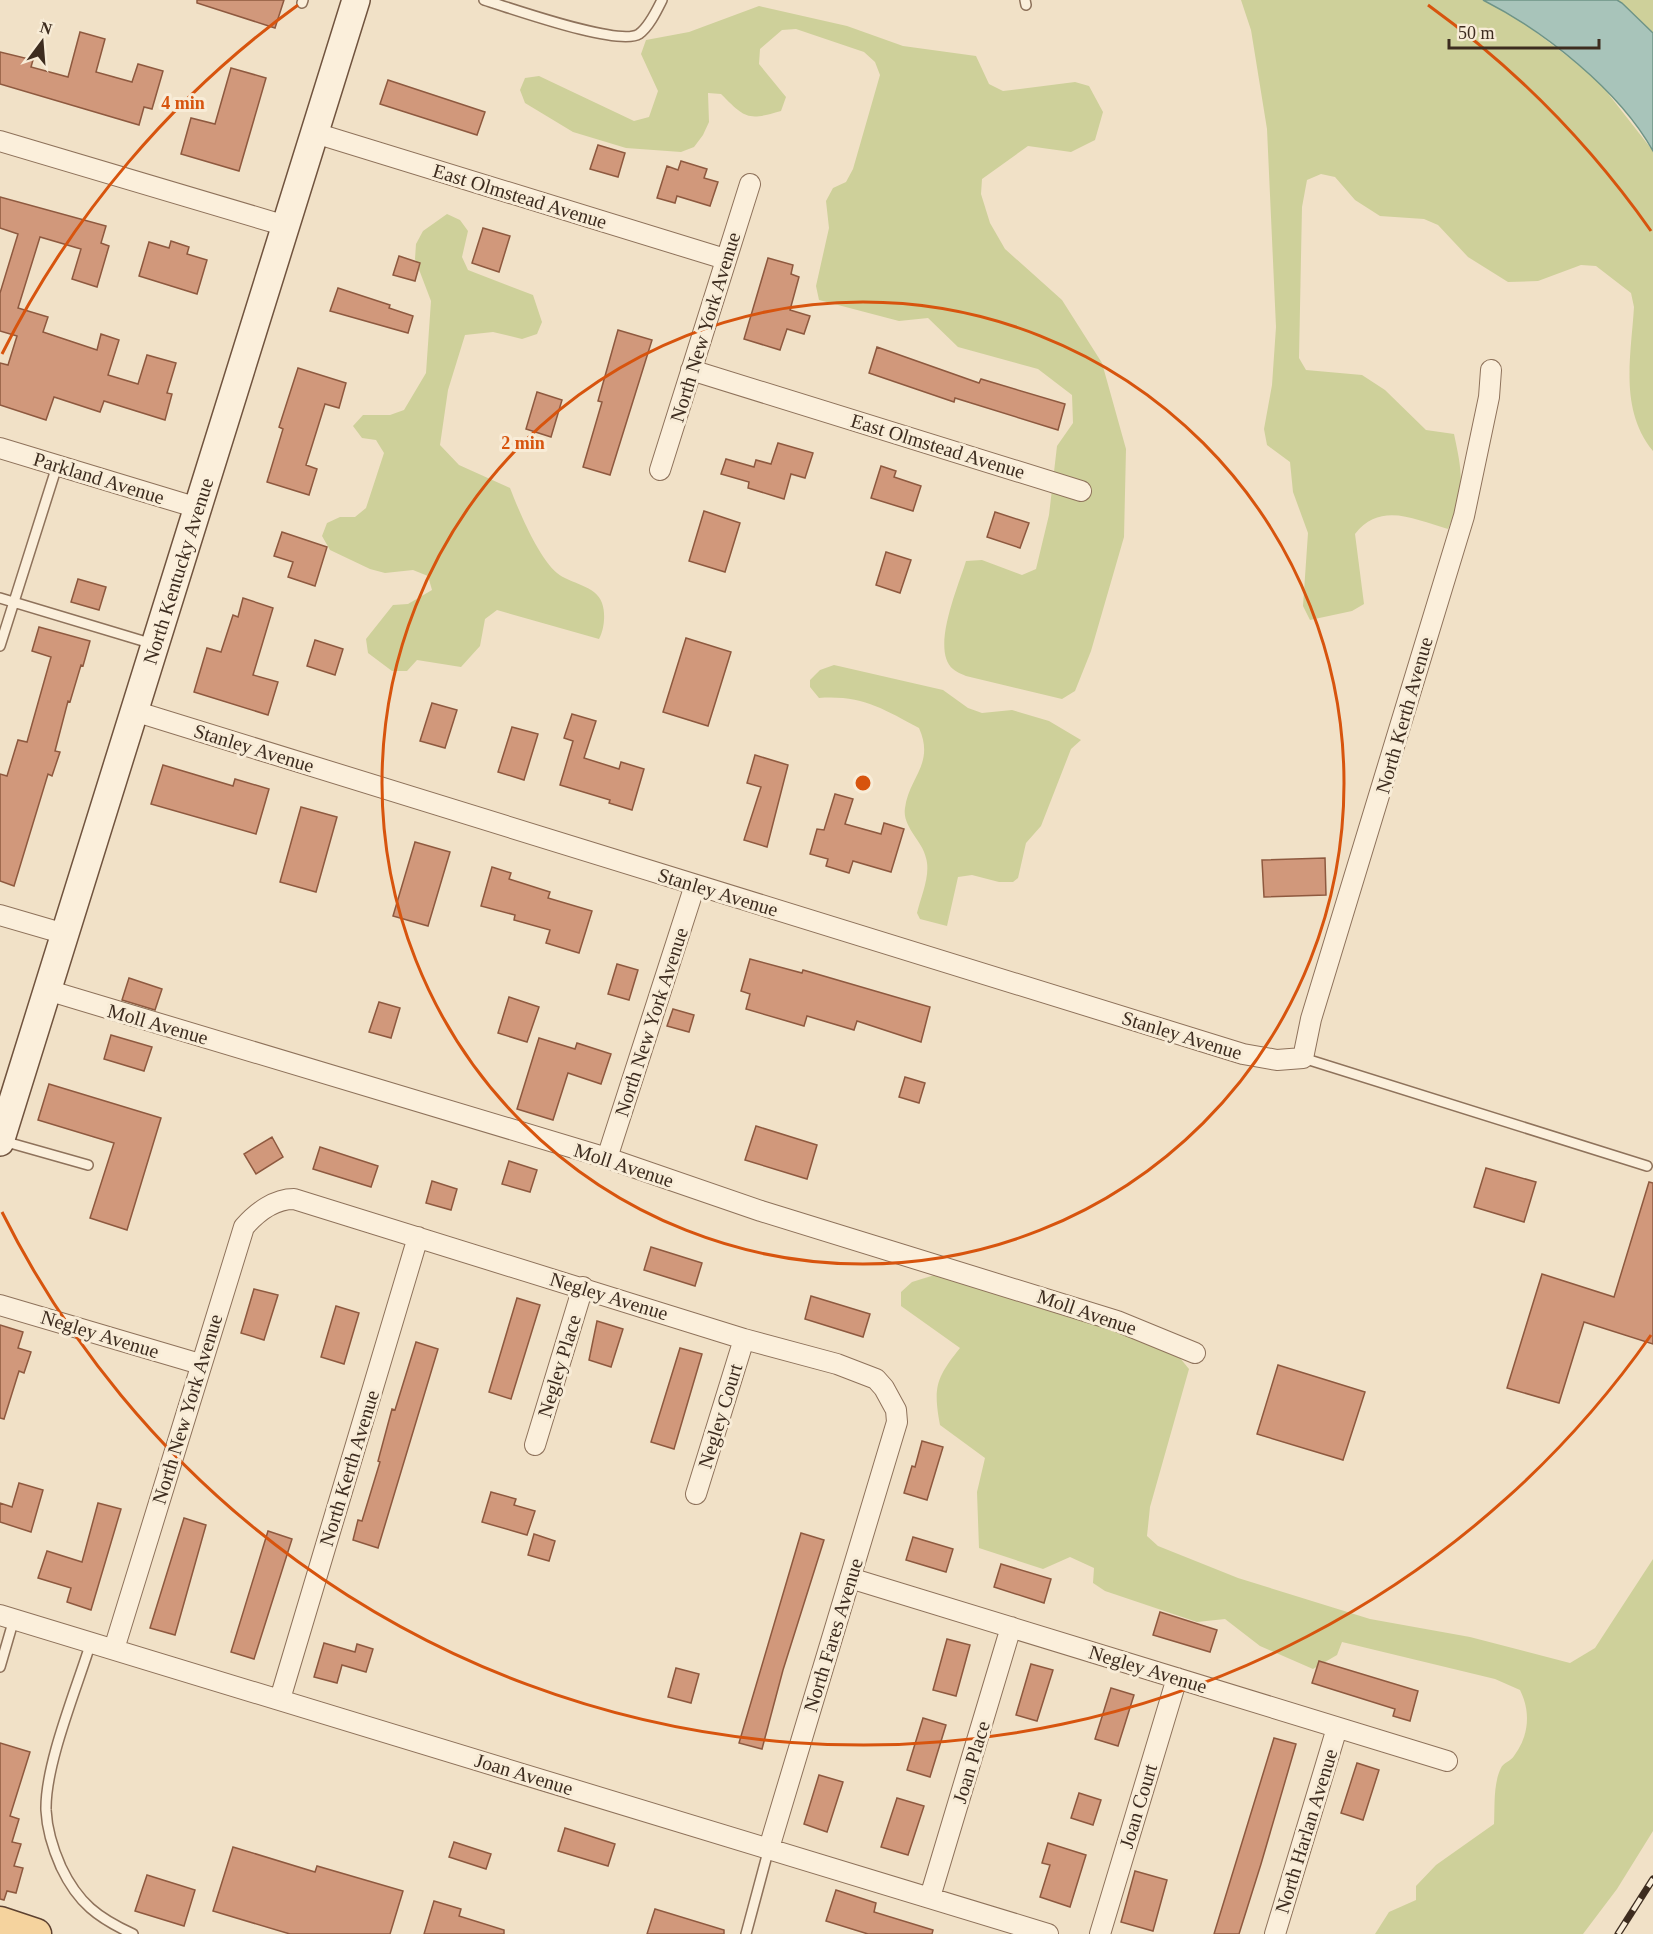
<svg xmlns="http://www.w3.org/2000/svg" width="1653" height="1934" viewBox="0 0 1653 1934" font-family="'Times New Roman',serif">
	<style>
		.green { fill: #ced09a }
		.water { fill: #a8c4ba; stroke: #6e9487; stroke-width: 1.5 }
		.building { fill: #d1987b; stroke: #8e593f; stroke-width: 1.5 }
		.lines { fill: none; stroke-linecap: round; stroke-linejoin: round }
		.lane-casing { stroke: #8e725b; stroke-width: 12 }
		.street-casing { stroke: #8e725b; stroke-width: 22 }
		.secondary-casing { stroke: #70533e; stroke-width: 30 }
		.primary-casing { stroke: #5c402f; stroke-width: 33 }
		.lane { stroke: #fbefdb; stroke-width: 9 }
		.street { stroke: #fbefdb; stroke-width: 20 }
		.secondary { stroke: #fbefdb; stroke-width: 27 }
		.primary { stroke: #f5d39e; stroke-width: 30 }
		.rail-casing { stroke: #3d2c1f; stroke-width: 7 }
		.rail { stroke: #f8ecd7; stroke-width: 4.5; stroke-dasharray: 14; stroke-linecap: butt }
		.ring { fill: none; stroke: #d7540e; stroke-width: 3 }
		.labels { text-anchor: middle; dominant-baseline: central; stroke-width: 6; stroke-linejoin: round; paint-order: stroke }
		.street-label { font-size: 20px; fill: #3d2c1f; stroke: #f8ecd7 }
		.centre { fill: #d7540e; stroke: #f8ecd7; stroke-width: 3 }
		.ring-label { font-size: 18px; text-anchor: middle; font-weight: bold; fill: #d7540e; stroke: #f8ecd7; stroke-width: 6; stroke-linejoin: round; paint-order: stroke }
	</style>
	<rect width="100%" height="100%" fill="#f1e1c7"/>
	<path class="green" d="M1241 0H1483L1513 15 1596 78 1653 151V451C1619 409 1631 357 1634 307L1631 293 1596 266 1581 265 1538 281 1508 282 1468 257 1438 225 1424 219 1380 216 1355 200 1335 177 1321 174 1307 180 1302 207 1299 358 1306 370 1362 375 1385 390 1426 430 1454 434C1463 476 1465 489 1448 529 1415 520 1381 501 1355 534L1364 604 1352 611 1310 620 1303 606 1308 533 1293 492 1290 462 1267 445 1264 429 1272 385 1276 327 1267 129 1251 30Z
		M1617 0H1653V33L1622 3Z
		M759 6 847 26 903 46 976 56 989 84 1003 91 1075 82 1089 86 1103 112 1095 140 1071 152 1028 146 982 179 981 194 990 223 1005 249 1062 300 1102 363 1126 449 1124 537 1091 651 1075 691 1062 699 966 676C962 674 956 672 953 669 930 650 959 585 966 561L982 560 1022 575 1036 569 1049 515 1057 446 1073 423 1072 395 1038 369 958 347 928 318 899 321 819 300 816 286 829 228 826 201 833 188 846 182 853 169 880 75 875 62 864 52 796 29 782 30 760 49 759 64 786 97 781 111C747 121 745 118 721 94L708 93 709 122 703 135 694 147 681 152 626 148 573 132 525 103 520 90 525 78 539 76 634 121 649 117 658 91 641 54 646 40 689 32Z
		M447 214 460 220 468 231 462 257 468 270 533 295 542 322 537 334 522 339 493 332 465 335 448 390 440 445 459 465 510 488C519 511 538 557 557 573 570 584 596 585 602 603 606 614 604 630 599 639L497 610 485 619 480 646 461 667 417 660 407 671H392L368 653 366 639 393 605 408 604 432 590 428 576 413 570 385 573 370 569 330 550 322 536 327 523 340 517H355L366 508 384 453 376 440 362 438 353 426 363 415H390L404 410 426 373 431 301 415 259 416 244 423 231Z
		M834 665 943 690 968 708 982 713 1012 710 1049 721 1081 740 1071 749 1041 826 1026 843 1018 878 1013 882H999L972 875 958 877 947 926 920 919 917 913C921 896 931 875 926 858 922 840 902 827 905 808 909 777 935 764 919 728 883 709 862 695 819 698L810 687V680L820 670Z
		M941 1273 1144 1335 1180 1358 1189 1369 1150 1507 1147 1536 1158 1546 1238 1578 1370 1619 1470 1637 1570 1663 1595 1648 1653 1559V1831L1617 1889 1583 1934H1375L1389 1912 1416 1900V1886L1436 1865 1494 1824C1495 1807 1493 1784 1501 1768 1503 1763 1511 1761 1514 1756 1529 1736 1531 1712 1520 1690L1495 1679 1342 1642 1337 1655 1313 1669 1260 1646 1225 1619 1197 1622 1105 1591 1093 1583 1094 1568 1070 1557 1043 1569 979 1548 977 1492 985 1458 940 1425C933 1387 936 1378 960 1348L901 1306V1292L912 1282Z"/>
	<path class="water" d="M1483 0H1617L1622 3 1653 33V151C1619 90 1544 31 1483 0Z"/>
	<path class="building" d="M197 0H284L275 28 197 3Z
		M80 32 105 39 96 72 132 82 138 64 163 71 152 109 144 107 139 125 0 84V52L33 60 31 67 68 77Z
		M231 68 266 78 239 171 181 154 191 118 215 124Z
		M388 80 485 112 477 135 380 104Z
		M598 145 625 153 618 177 590 169Z
		M681 161 707 169 704 178 718 182 710 206 677 196 675 203 657 198 667 166 678 170Z
		M0 197 106 226 101 243 109 246 97 287 72 279 81 249 40 237 18 308 48 317 43 332 97 350 101 334 119 340 108 375 138 384 147 355 176 363 167 393 172 394 165 420 104 401 100 412 54 397 46 420 0 405V363L8 365 17 336 0 331V293L18 234 0 228Z
		M483 228 510 236 499 272 472 263Z
		M171 241 189 247 187 254 207 260 197 294 139 276 149 242 169 248Z
		M399 256 420 263 415 281 393 275Z
		M768 258 793 265 791 274 799 277 790 310 810 316 804 334 787 329 780 350 744 339Z
		M338 288 390 305 389 308 413 316 408 333 330 311Z
		M618 330 652 340 610 475 583 467 602 402 598 401Z
		M877 347 979 383 981 379 1065 404 1058 430 955 398 954 402 869 373Z
		M298 368 346 383 339 408 325 404 306 465 317 469 309 495 267 482 283 429 279 427Z
		M537 392 562 400 551 437 526 429Z
		M778 443 813 453 805 478 791 474 784 499 748 488 749 482 721 474 726 459 754 467 756 460 771 464Z
		M881 466 896 471 894 477 921 486 913 511 871 498Z
		M704 511 740 523 725 572 689 561Z
		M995 512 1029 523 1020 548 987 537Z
		M282 532 327 547 315 586 288 577 293 562 274 556Z
		M886 552 911 560 900 593 876 585Z
		M78 579 106 587 99 610 71 602Z
		M243 598 273 608 253 675 278 682 268 715 194 692 207 648 221 652 233 615 238 617Z
		M39 627 90 641 83 666 81 665 70 702 68 701 55 751 60 752 52 776 48 774 14 886 0 881V774L7 776 18 740 27 742 51 657 32 651Z
		M686 638 731 652 708 726 663 712Z
		M315 640 343 649 335 675 307 666Z
		M432 703 457 710 445 748 420 741Z
		M572 714 596 721 584 758 619 769 621 762 644 769 632 810 609 803 610 800 560 785 573 741 564 738Z
		M512 727 538 734 524 780 498 772Z
		M755 755 788 765 767 847 744 840 761 787 747 783Z
		M163 765 233 786 235 779 269 789 256 834 151 804Z
		M835 794 853 799 845 824 881 834 884 823 904 829 891 872 853 861 849 873 826 866 828 859 810 854 817 829 824 830Z
		M301 807 337 817 316 892 280 882Z
		M415 842 450 852 428 926 393 916Z
		M1325 858 1326 895 1264 897 1262 860Z
		M492 867 511 873 509 879 550 892 548 898 592 911 579 953 546 943 550 930 514 920 515 915 481 906Z
		M750 959 802 973 803 970 930 1007 921 1042 857 1021 854 1030 807 1016 804 1026 746 1009 750 994 741 991Z
		M617 964 638 970 629 1000 608 994Z
		M129 978 162 989 155 1010 122 1000Z
		M509 997 539 1007 527 1042 498 1033Z
		M379 1002 400 1008 391 1038 369 1032Z
		M673 1009 694 1015 689 1032 667 1026Z
		M111 1035 152 1047 144 1071 104 1059Z
		M539 1038 575 1049 577 1043 611 1054 601 1084 568 1073 553 1120 517 1109Z
		M905 1077 925 1083 919 1103 899 1097Z
		M49 1084 161 1118 127 1230 90 1218 114 1143 38 1120Z
		M756 1126 817 1145 807 1179 745 1160Z
		M272 1137 283 1157 256 1174 244 1154Z
		M320 1147 378 1166 371 1187 313 1169Z
		M509 1161 537 1170 530 1192 502 1184Z
		M1486 1168 1536 1182 1524 1222 1474 1207Z
		M432 1181 457 1189 451 1210 426 1203Z
		M1649 1182 1653 1183V1344L1584 1322 1559 1403 1507 1388 1542 1274 1614 1297Z
		M651 1247 702 1263 695 1286 644 1270Z
		M254 1289 278 1295 264 1340 241 1333Z
		M811 1296 870 1314 863 1337 805 1319Z
		M517 1298 540 1305 511 1399 489 1392Z
		M336 1306 359 1313 344 1364 321 1357Z
		M597 1321 623 1329 611 1367 589 1360Z
		M0 1325 23 1332 18 1348 31 1352 24 1373 19 1371 4 1419 0 1418Z
		M416 1342 438 1349 378 1548 353 1540 358 1520 362 1521 380 1462 378 1461 392 1409 395 1410Z
		M680 1348 702 1354 674 1449 651 1442Z
		M1278 1365 1365 1392 1343 1460 1257 1434Z
		M922 1441 943 1447 927 1500 904 1493 912 1466 915 1467Z
		M19 1483 43 1490 31 1532 0 1522V1503L12 1507Z
		M491 1492 516 1499 514 1505 535 1511 527 1535 482 1522Z
		M98 1503 121 1509 91 1610 67 1602 71 1588 38 1578 47 1551 82 1562Z
		M184 1518 206 1525 175 1635 150 1628Z
		M268 1531 292 1539 254 1659 231 1652Z
		M801 1533 824 1540 783 1670 762 1749 739 1743Z
		M534 1534 555 1541 549 1561 528 1555Z
		M913 1537 953 1549 946 1572 906 1560Z
		M1001 1564 1051 1579 1044 1603 994 1587Z
		M1160 1612 1217 1630 1210 1652 1153 1635Z
		M947 1639 970 1645 956 1696 933 1690Z
		M324 1643 355 1652 357 1644 373 1649 366 1672 342 1665 337 1683 314 1677Z
		M1319 1661 1418 1691 1410 1721 1393 1716 1395 1709 1312 1683Z
		M1031 1664 1053 1670 1037 1721 1016 1715Z
		M676 1668 699 1674 691 1703 668 1697Z
		M1111 1688 1134 1695 1118 1746 1095 1739Z
		M923 1718 946 1725 930 1777 907 1770Z
		M1274 1738 1296 1744 1261 1864 1239 1934H1214Z
		M0 1743 30 1752 10 1816 19 1819 12 1842 21 1844 14 1866 23 1868 16 1893 7 1891 4 1900 0 1899Z
		M1357 1763 1379 1770 1363 1820 1341 1813Z
		M819 1775 843 1782 827 1832 804 1824Z
		M1079 1793 1101 1800 1093 1825 1071 1818Z
		M897 1798 924 1806 908 1855 881 1847Z
		M565 1828 615 1844 608 1866 558 1851Z
		M454 1842 491 1854 486 1869 449 1857Z
		M1048 1843 1086 1855 1070 1907 1040 1897 1050 1865 1042 1863Z
		M233 1847 315 1872 317 1866 403 1891 390 1934H290L213 1911Z
		M1135 1871 1167 1880 1153 1931 1121 1922Z
		M147 1875 195 1890 184 1926 135 1911Z
		M836 1890 876 1903 874 1912 933 1930 932 1934H868L826 1921Z
		M434 1901 461 1909 459 1916 504 1930V1934H424Z
		M655 1909 724 1930V1934H647Z"/>
	<g class="lines">
		<defs>
			<path id="lane" d="M484 0C511 8 619 47 639 34 649 27 657 10 662 0
				M1025 0 1026 5
				M302 3 303 0
				M0 598 153 644
				M0 646 57 466
				M1303 1058 1647 1166
				M3 1141 88 1165
				M91 1642C77 1688 45 1764 46 1810 47 1830 53 1849 61 1867 78 1903 98 1918 133 1934
				M0 1667 14 1619
				M746 1934 769 1848"/>
			<path id="street" d="M315 133 725 259
				M0 141 286 226
				M691 370 1081 491
				M0 448 198 508
				M660 470 750 184
				M134 711 1243 1054 1277 1060 1303 1058 1311 1019 1464 516 1489 397 1491 370
				M0 915 65 934
				M47 990 607 1158 761 1211 1117 1321 1195 1353
				M607 1158 695 885
				M0 1305 200 1364
				M535 1445 583 1287
				M696 1494 744 1339
				M850 1578 1447 1761
				M0 1615 1048 1934
				M114 1649 244 1227C257 1212 275 1199 294 1199L744 1339 837 1364 876 1379 884 1388 896 1410 897 1422 769 1848
				M280 1699 418 1237
				M930 1897 1011 1627
				M1100 1934 1177 1678
				M1275 1934 1337 1728"/>
			<g id="secondary">
				<path id="s1" d="M0 1142 356 0"/>
			</g>
			<path id="primary" d="M0 1922 36 1934"/>
		</defs>
		<use href="#lane" class="lane-casing"/>
		<use href="#street" class="street-casing"/>
		<use href="#secondary" class="secondary-casing"/>
		<use href="#primary" class="primary-casing"/>
		<use href="#lane" class="lane"/>
		<use href="#street" class="street"/>
		<use href="#secondary" class="secondary"/>
		<use href="#primary" class="primary"/>
		<defs>
			<path id="rail" d="M1618 1934 1653 1879"/>
		</defs>
		<use href="#rail" class="rail-casing"/>
		<use href="#rail" class="rail"/>
	</g>
	<g class="ring">
		<circle cx="863" cy="783" r="481"/>
		<path d="M1651 1335A962 962 0 0 1 2 1212M2 354A962 962 0 0 1 298 5M1428 5A962 962 0 0 1 1651 231"/>
	</g>
	<g class="labels">
		<g class="street-label">
			<text transform="translate(520 196) rotate(17)">East Olmstead Avenue</text>
			<text transform="translate(705 327) rotate(-73)">North New York Avenue</text>
			<text transform="translate(938 446) rotate(17)">East Olmstead Avenue</text>
			<text transform="translate(99 478) rotate(17)">Parkland Avenue</text>
			<text stroke="none"><textPath href="#s1" startOffset="598">North Kentucky Avenue</textPath></text>
			<text transform="translate(1404 715) rotate(-74)">North Kerth Avenue</text>
			<text transform="translate(254 748) rotate(17)">Stanley Avenue</text>
			<text transform="translate(718 892) rotate(17)">Stanley Avenue</text>
			<text transform="translate(651 1022) rotate(-72)">North New York Avenue</text>
			<text transform="translate(158 1024) rotate(16)">Moll Avenue</text>
			<text transform="translate(1182 1035) rotate(17)">Stanley Avenue</text>
			<text transform="translate(624 1165) rotate(18)">Moll Avenue</text>
			<text transform="translate(609 1296) rotate(17)">Negley Avenue</text>
			<text transform="translate(1087 1312) rotate(19)">Moll Avenue</text>
			<text transform="translate(100 1334) rotate(17)">Negley Avenue</text>
			<text transform="translate(559 1366) rotate(-73)">Negley Place</text>
			<text transform="translate(187 1409) rotate(-73)">North New York Avenue</text>
			<text transform="translate(720 1416) rotate(-73)">Negley Court</text>
			<text transform="translate(349 1468) rotate(-73)">North Kerth Avenue</text>
			<text transform="translate(833 1635) rotate(-73)">North Fares Avenue</text>
			<text transform="translate(1148 1669) rotate(17)">Negley Avenue</text>
			<text transform="translate(971 1762) rotate(-73)">Joan Place</text>
			<text transform="translate(524 1774) rotate(17)">Joan Avenue</text>
			<text transform="translate(1138 1806) rotate(-73)">Joan Court</text>
			<text transform="translate(1306 1831) rotate(-73)">North Harlan Avenue</text>
		</g>
	</g>
	<circle cx="863" cy="783" r="9" class="centre"/>
	<g class="ring-label">
		<text x="183" y="109">4 min</text>
		<text x="523" y="449">2 min</text>
	</g>
	<g transform="translate(42 42) rotate(16)" stroke="#f8ecd7" stroke-width="4.5" paint-order="stroke">
	<path d="M0-4.5L10 22L0 15L-10 22Z" fill="#3d2c1f"/>
	<text y="-9" font-size="16" font-weight="bold" text-anchor="middle" fill="#3d2c1f">N</text>
	</g>
	<path d="M1449 39v9h150v-9" fill="none" stroke="#3d2c1f" stroke-width="3"/>
	<text x="1458" y="39" font-size="18" fill="#3d2c1f" stroke="#f8ecd7" stroke-width="4.5" paint-order="stroke">50 m</text>
</svg>
